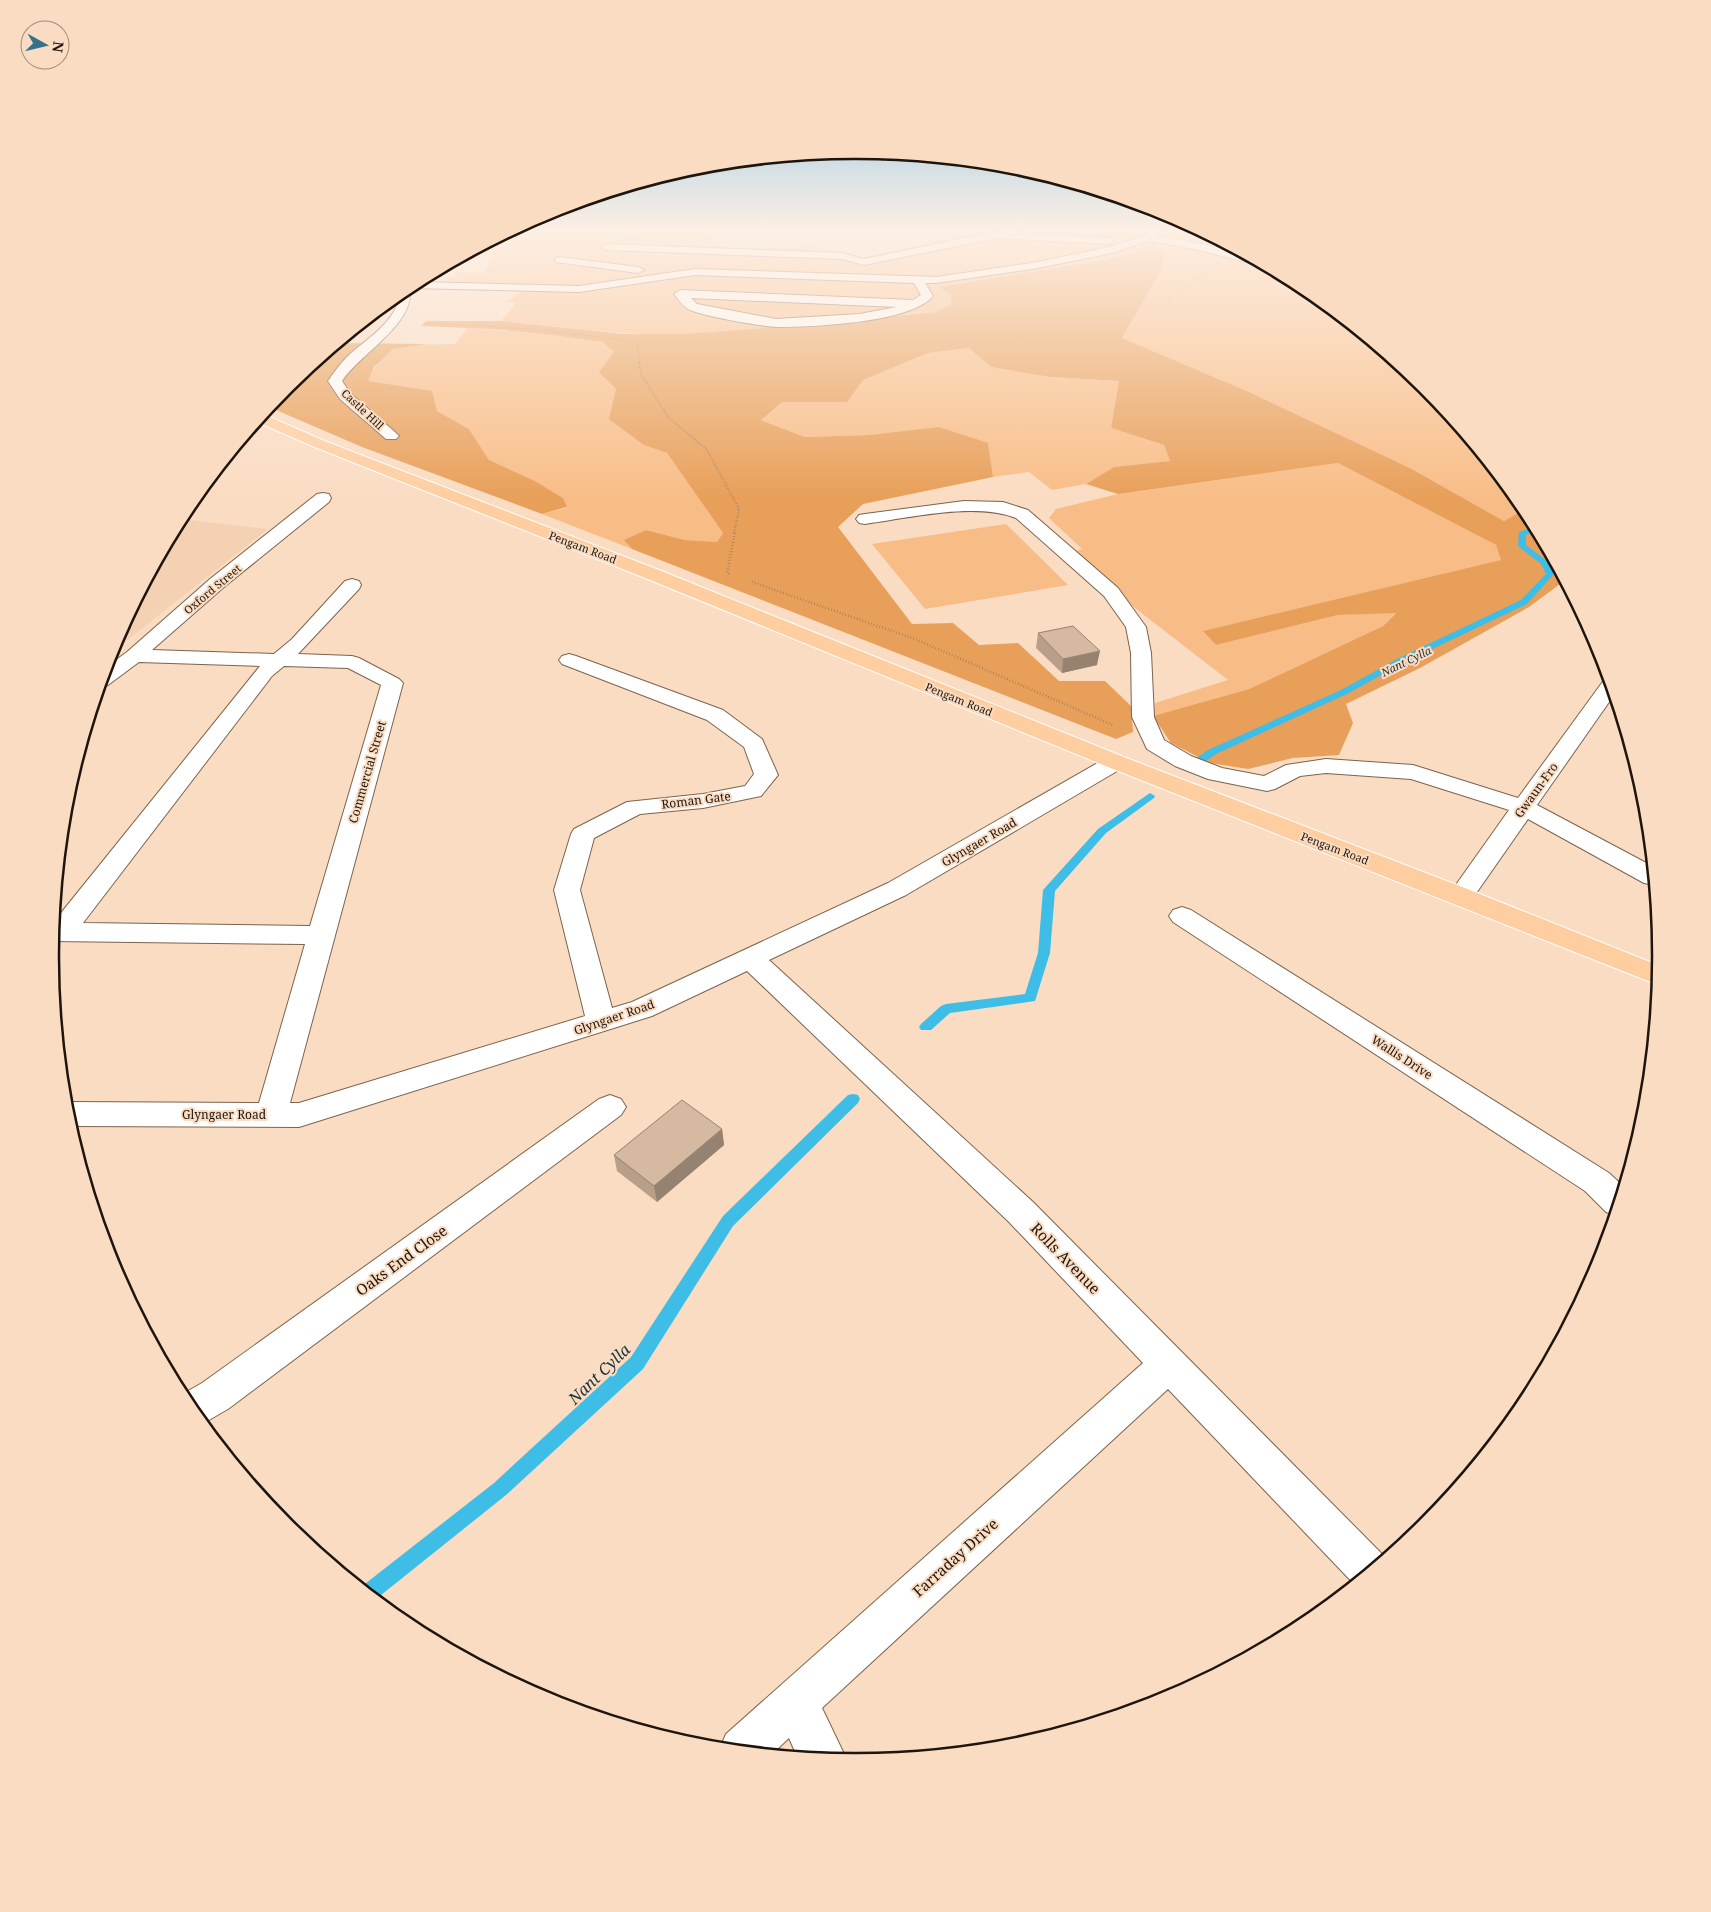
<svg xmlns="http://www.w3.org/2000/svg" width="1711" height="1912" viewBox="0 0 1711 1912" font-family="'Noto Serif',serif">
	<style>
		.built { fill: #f4d1b3 }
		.green { fill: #f8bd87 }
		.forest { fill: #e89f59 }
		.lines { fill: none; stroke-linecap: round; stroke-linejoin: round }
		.stream { fill: #3ebde6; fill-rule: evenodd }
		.minor-casing { stroke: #7c634c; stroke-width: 2 }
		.major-casing { stroke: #fff; stroke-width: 2 }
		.path-far2 { stroke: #826f5f; stroke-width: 1; stroke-dasharray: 0.5 2; stroke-linecap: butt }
		.path-far1 { stroke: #826f5f; stroke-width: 2; stroke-dasharray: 0.5 2; stroke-linecap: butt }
		.path { stroke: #826f5f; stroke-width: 2.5; stroke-dasharray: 0.5 2.5; stroke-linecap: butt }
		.minor { fill: #fff; fill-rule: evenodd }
		.major { fill: #fecea1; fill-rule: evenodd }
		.wall { fill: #b79f8a }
		.shaded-wall { fill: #958270 }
		.building { fill: #d5b9a0; stroke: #958270 }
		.labels { text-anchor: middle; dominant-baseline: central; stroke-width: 4; stroke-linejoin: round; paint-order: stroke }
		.far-street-label { font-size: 11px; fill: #1f150c; stroke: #fadcc3 }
		.far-water-label { font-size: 11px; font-style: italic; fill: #1d323a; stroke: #fadcc3 }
		.street-label { font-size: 12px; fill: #1f150c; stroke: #fadcc3 }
		.near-street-label { font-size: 15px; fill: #1f150c; stroke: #fadcc3 }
		.near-water-label { font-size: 16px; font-style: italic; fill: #1d323a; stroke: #fadcc3 }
		.rim { fill: none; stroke: #1f150c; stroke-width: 2.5 }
	</style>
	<rect width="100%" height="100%" fill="#fadcc3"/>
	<path class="built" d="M180 519 268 529 121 645 109 657 111 647Z"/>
	<path class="green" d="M511 231H599L616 239 656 231H703L731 250 817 246 863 257 984 231H1200L1303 286 1425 387 1525 509 1504 521 1410 468 1249 392 1122 338 1161 271 1153 243 1137 252 1099 261 940 288 952 295 951 305 935 312C852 318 770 331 686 334 624 337 562 326 501 321L516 303 507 302 522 290 440 287 446 283 447 278 456 277 455 272 483 273 494 258 493 254 467 255Z
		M468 328 552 335 603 342 614 352 616 389 644 445 667 453 723 533 717 542 685 540 646 530 625 540 632 549 542 514 567 508 563 498 535 481 489 460 469 429 437 411 368 381C373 369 381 358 392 350 400 345 444 344 455 344Z
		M969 348 991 367 1050 377 1119 381 1111 428 1164 445 1170 461 1114 467 1086 484 1052 490 1029 472 993 477 988 443 870 435 805 437 761 420 782 402H846L863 380 928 353Z
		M1338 463 1496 545 1502 560 1204 631 1216 645 1338 615 1396 612 1383 626 1249 689 1153 716 1155 703 1228 680 1135 608 1071 552 1082 549 1049 518 1056 509 1118 494Z
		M1006 524 1068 585 925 609 872 544Z"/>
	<path class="forest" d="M1153 243 1164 254 1161 271 1122 338 1249 392 1410 468 1504 521 1525 509 1564 581 1529 607 1420 668 1346 704 1353 723 1339 755 1293 758 1248 769 1210 763 1171 743 1153 716 1249 689 1383 626 1396 613 1338 615 1216 645 1203 631 1501 560 1496 545 1338 463 1118 494 1086 484 1114 467 1170 461 1164 445 1111 428 1119 381 1050 377 991 367 969 348 928 353 863 380 847 402H782L761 420 805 437 870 435 939 427 988 443 993 477 863 504 838 527 912 624 953 623 979 645 1018 643 1059 681H1105L1131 706 1133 732 1116 739 632 549 624 540 646 530 685 540 717 542 723 533 667 453 644 445 609 419 616 389 599 372 614 352 603 342 552 335 491 329 421 326 427 321H501L624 334H685L828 323 935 312 951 305V295L939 287 1099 261 1137 252Z
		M339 343 428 344 393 349 374 367 368 381 432 391 437 411 469 429 489 460 535 481 563 498 567 507 542 514 362 447 269 407 286 386Z"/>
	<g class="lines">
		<path class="stream" d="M1535 526 1537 530 1526 535V545L1547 561 1554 574 1527 604 1405 662 1347 694 1216 754 1196 768H1188L1187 766 1188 764 1208 750 1341 690 1399 658 1521 600 1546 574 1541 564 1518 546 1519 532Z
			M1150 793 1155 796 1154 798 1106 833 1055 891 1050 953 1035 1001 950 1013 931 1030H921L919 1027 921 1024 941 1006 946 1004 1025 994 1038 953 1043 890 1098 829Z
			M853 1094 858 1095 860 1099 858 1103 733 1226 643 1369 506 1495 376 1599 361 1587 494 1483 631 1357 723 1216 848 1095Z"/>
		<defs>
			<path id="minor" d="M998 231H1020L1016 234 1109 238 1114 241 1109 244 997 238 864 265 842 259 606 250 601 247 606 244 842 253 864 259Z
				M1150 231H1162L1156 236C1192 242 1230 247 1262 264L1258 265 1190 248 1148 241 1112 253 1032 269 936 283H925L933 296C911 323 811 327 777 327 759 326 708 317 690 310 684 308 678 299 674 294L680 290 913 300 921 295 914 283 695 275 579 292 410 288C415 325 360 353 342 381L350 393 396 433 399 436 396 439H386L340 399 328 381C334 372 340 364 348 356 366 339 398 321 399 294L417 282 579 286 695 269 936 277 1032 263 1110 247 1143 236ZM691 298 897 307 859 314 776 319 697 304Z
				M560 257 638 267 644 270 638 273 556 262 555 260 556 258Z
				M323 493 329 494 331 498 329 502 224 587 152 650 274 654 292 639 345 581 352 579 359 581 361 585 359 589 298 654 352 656 359 658 399 679 403 683 290 1103H299L585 1016 554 890 571 834 574 829 627 802 703 794 745 786 754 774 744 747 707 720 562 664 559 660 562 656 569 654 576 656 723 710 762 739 778 775 761 796 703 808 640 814 594 838 580 890 612 1008 632 1002 888 883 1108 757 1116 755 1124 757 1127 762 1124 767 906 895 769 960 1033 1202 1386 1558 1354 1584 1168 1389 822 1708 846 1758 845 1761 797 1756 789 1738 773 1753 720 1748 726 1734 1143 1363 1009 1222 747 971 652 1016 299 1127 69 1126 64 1102H66L259 1103 305 944 52 941 53 923 260 666 139 662 108 685 99 687 105 668 127 652 210 579 317 494ZM284 666 348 668 381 685 310 926 83 923 272 676Z
				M964 501 1003 502 1028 510 1118 588 1146 627 1151 653 1154 717 1164 740 1191 756 1222 768 1264 776 1286 765 1326 759 1413 765 1518 798 1604 680 1609 678 1614 695 1537 805 1652 866 1654 885 1644 883 1528 819 1470 902 1461 904 1452 902 1448 896 1509 810 1411 779 1326 773 1300 776 1275 789 1267 791 1208 779 1175 766 1147 749 1132 717 1131 653 1126 627 1104 596 1016 518C974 502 909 518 865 524L859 523 856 519 859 515 865 514Z
				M1182 907 1191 910 1609 1173 1623 1186 1615 1215 1606 1212 1585 1191 1173 922 1169 916 1173 910Z
				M610 1095 621 1099 626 1107 621 1115 228 1409 202 1424 181 1395 202 1383 599 1099Z"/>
			<path id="major" d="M263 414 327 442 659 570 1124 757 1470 890 1660 966 1658 985 1108 767 645 578 317 448 257 422Z"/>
		</defs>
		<use href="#minor" class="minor-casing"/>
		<use href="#major" class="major-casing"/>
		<path class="path-far2" d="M1166 301 1206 274
			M422 323C494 326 566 330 637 343L640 363"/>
		<path class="path-far1" d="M639 362 641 374 668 417 707 450 739 509 734 533"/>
		<path class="path" d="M729 574 727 573 735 532
			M752 582 915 639 1113 725"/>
		<use href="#minor" class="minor"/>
		<use href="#major" class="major"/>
	</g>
	<path class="wall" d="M1038 633 1097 665 1062 673 1036 648Z
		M722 1129 724 1145 657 1202 617 1171 614 1155Z"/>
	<path class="shaded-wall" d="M1100 651 1097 665 1062 673 1063 659Z
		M722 1129 724 1145 657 1202 654 1186Z"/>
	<path class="building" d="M1073 626 1100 651 1063 659 1038 633Z
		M682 1100 722 1129 654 1186 614 1155Z"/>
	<linearGradient id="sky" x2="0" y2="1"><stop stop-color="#64b8e7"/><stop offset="0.46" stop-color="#fdefe4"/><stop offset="1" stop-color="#fdefe4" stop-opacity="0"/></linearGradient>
	<rect width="1711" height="499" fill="url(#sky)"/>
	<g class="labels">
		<g class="far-street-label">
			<text transform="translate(363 409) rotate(43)">Castle Hill</text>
			<text transform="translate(583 547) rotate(21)">Pengam Road</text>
			<text transform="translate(212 589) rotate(-40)">Oxford Street</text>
			<text transform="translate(959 699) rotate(22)">Pengam Road</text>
			<text transform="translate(1335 848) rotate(21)">Pengam Road</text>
		</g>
		<g class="far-water-label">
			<text transform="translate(1406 661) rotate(-26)">Nant Cylla</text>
		</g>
		<g class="street-label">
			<text transform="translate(367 772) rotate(-74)">Commercial Street</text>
			<text transform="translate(1536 790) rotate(-54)">Gwaun-Fro</text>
			<text transform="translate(696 800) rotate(-7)">Roman Gate</text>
			<text transform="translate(979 842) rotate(-30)">Glyngaer Road</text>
			<text transform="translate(614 1017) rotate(-19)">Glyngaer Road</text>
			<text transform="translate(1402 1057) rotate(33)">Wallis Drive</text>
			<text x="224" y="1114">Glyngaer Road</text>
		</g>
		<g class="near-street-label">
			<text transform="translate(1066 1258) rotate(46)">Rolls Avenue</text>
			<text transform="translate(401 1260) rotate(-36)">Oaks End Close</text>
			<text transform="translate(955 1557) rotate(-42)">Farraday Drive</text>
		</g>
		<g class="near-water-label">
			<text transform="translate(599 1374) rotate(-44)">Nant Cylla</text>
		</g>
	</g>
	<path d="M0 0H1711V1912H0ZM855 159H856A796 796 0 0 1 1652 955V957A796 796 0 0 1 856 1753H855A796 796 0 0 1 59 957V955A796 796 0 0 1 855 159Z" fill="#fadcc3" fill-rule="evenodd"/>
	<path class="rim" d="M855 159H856A796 796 0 0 1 1652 955V957A796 796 0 0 1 856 1753H855A796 796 0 0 1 59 957V955A796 796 0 0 1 855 159Z"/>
	<g transform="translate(45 45) rotate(98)"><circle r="24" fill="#fadcc3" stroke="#a28c7a"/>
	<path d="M0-4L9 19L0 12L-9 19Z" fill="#347288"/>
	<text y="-8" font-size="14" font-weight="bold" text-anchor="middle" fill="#1f150c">N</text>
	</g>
</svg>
